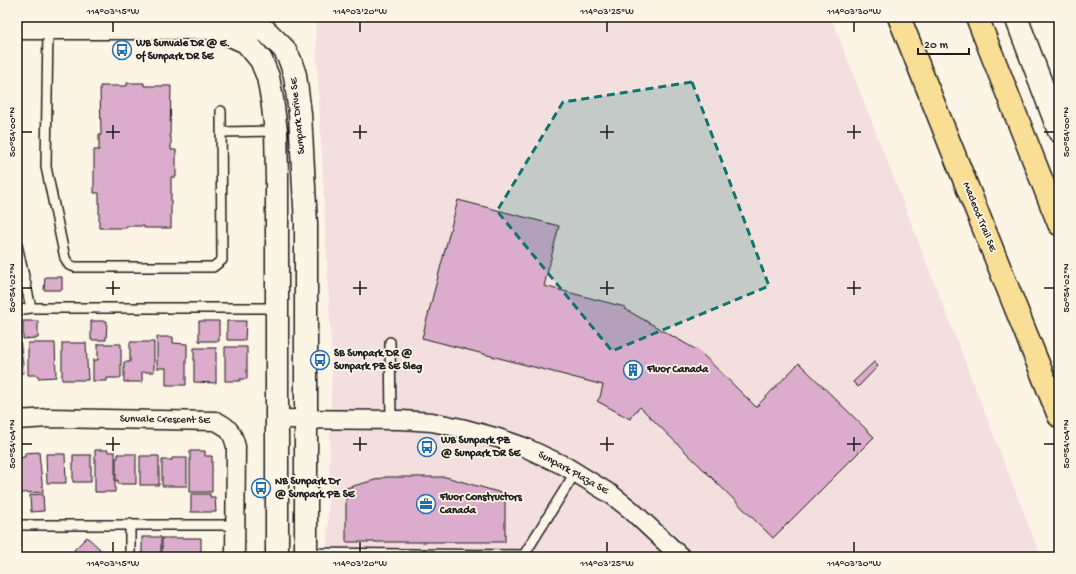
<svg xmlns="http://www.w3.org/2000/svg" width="1076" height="574" viewBox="0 0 1076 574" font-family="'Gochi Hand',sans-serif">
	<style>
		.built { fill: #f2dfde }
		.building { fill: #dcaccc; stroke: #1c1c1c }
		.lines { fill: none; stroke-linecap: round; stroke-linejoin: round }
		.lane-casing { stroke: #1c1c1c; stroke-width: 12 }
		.street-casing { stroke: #1c1c1c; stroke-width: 21 }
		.secondary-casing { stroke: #1c1c1c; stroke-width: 25 }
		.highway-casing { stroke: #1c1c1c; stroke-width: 25 }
		.lane { stroke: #fcf5e5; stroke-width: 9 }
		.street { stroke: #fcf5e5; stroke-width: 18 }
		.secondary { stroke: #fcf5e5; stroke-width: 22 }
		.highway { stroke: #f9df96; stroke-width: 22 }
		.marked { fill: #0f766e; fill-opacity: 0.2; stroke: #0f766e; stroke-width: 3; stroke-dasharray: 8 5; stroke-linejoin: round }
		.ticks { fill: none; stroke: #1c1c1c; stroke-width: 1.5 }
		.labels { text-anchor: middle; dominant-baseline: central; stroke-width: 3.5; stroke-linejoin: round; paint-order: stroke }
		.poi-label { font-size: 11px; font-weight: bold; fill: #1c1c1c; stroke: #fcf5e5; text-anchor: start }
		.street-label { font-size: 11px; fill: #1c1c1c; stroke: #fcf5e5 }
		.neatline { fill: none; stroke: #1c1c1c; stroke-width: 1.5 }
		.ticks-label { font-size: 10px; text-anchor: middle; fill: #1c1c1c }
	</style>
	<rect width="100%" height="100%" fill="#fcf5e5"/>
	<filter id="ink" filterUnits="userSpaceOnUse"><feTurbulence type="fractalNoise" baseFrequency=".025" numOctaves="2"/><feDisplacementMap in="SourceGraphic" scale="8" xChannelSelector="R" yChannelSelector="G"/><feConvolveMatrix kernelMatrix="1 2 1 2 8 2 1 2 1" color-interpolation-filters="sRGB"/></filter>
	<g filter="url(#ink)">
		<path class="built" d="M315 17H831L1041 557H327L332 364Z"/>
		<path class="building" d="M127 83H144V86H171L170 137H171V150H176V177H171V228H144V226H126V228H99V193H94V150H99V135H101L100 86H127Z
			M458 200 559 226 544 286 625 307V309L695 349 696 348 756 407 799 363 874 437 773 538 640 407 632 415 630 419 597 401 600 397 603 385 422 338Z
			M45 277H62V290H44Z
			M23 321H38V338L23 339Z
			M91 321H107L106 340H91Z
			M199 321H219V341H199Z
			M227 321H246L245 340H227Z
			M157 337H173V343L187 344V358H186V385H166V368H157Z
			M17 339H20L24 373H17Z
			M130 342H154V372H142V382H124V362H130Z
			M28 343H55L56 377 38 378V375H28Z
			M62 343H86L88 380H62Z
			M98 344H121V378H107V381H93V360H98Z
			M225 347H247V379H240V381H225Z
			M194 348H216V383L194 382Z
			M874 362 878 366 858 387 853 382Z
			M95 450H108V452H115V492H95Z
			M190 451H205V456H212V492H190Z
			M39 452 43 492 21 493 18 458 25 457V453Z
			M46 454H65L66 483H47Z
			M118 454H136V484H118V480L116 481V458H118Z
			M73 455H91V482H73Z
			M140 456H159V485H140Z
			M172 458H187V486H162V460H172Z
			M386 477H446L505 494V542H346V488Z
			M43 494 44 511 31 512 30 495Z
			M191 494H210V497H215L216 512H191Z
			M87 537 100 549 92 557H81L74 550Z
			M142 537H161V555H142Z
			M162 538H201V557H162Z"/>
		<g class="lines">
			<defs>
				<path id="lane" d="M48 28 46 167 65 258 69 265 75 267H213L222 260 221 111
					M221 132 276 131
					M17 245 31 308
					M17 310 31 308H277
					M390 342 391 420
					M17 525H235
					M306 553 524 555 575 473
					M130 557V524"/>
				<path id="street" d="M278 419 402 420 432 422 461 428 498 438 524 447 565 466 612 495 631 510 681 557
					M17 420 49 418 215 421C228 426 233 433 236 447L235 557"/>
				<path id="secondary" d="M1016 17 1059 131
					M17 28H214L231 24 248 26 266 31 284 49 290 60 295 75 300 114 306 224V557
					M217 29 246 42 261 60 268 77 272 99 276 131 277 178V557"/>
				<path id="highway" d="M899 17 1059 416
					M977 17 1059 224"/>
			</defs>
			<use href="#lane" class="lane-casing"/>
			<use href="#street" class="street-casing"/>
			<use href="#secondary" class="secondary-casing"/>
			<use href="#highway" class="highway-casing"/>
			<use href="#lane" class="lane"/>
			<use href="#street" class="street"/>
			<use href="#secondary" class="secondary"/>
			<use href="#highway" class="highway"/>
		</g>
	</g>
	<path class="marked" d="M692 82 769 286 612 351 497 211 563 102Z"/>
	<path class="ticks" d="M113 22V32M360 22V32M607 22V32M854 22V32M113 125V139M360 125V139M607 125V139M854 125V139M22 132H32M106 132H120M353 132H367M600 132H614M847 132H861M1044 132H1054M113 281V295M360 281V295M607 281V295M854 281V295M22 288H32M106 288H120M353 288H367M600 288H614M847 288H861M1044 288H1054M113 437V451M360 437V451M607 437V451M854 437V451M22 444H32M106 444H120M353 444H367M600 444H614M847 444H861M1044 444H1054M113 542V552M360 542V552M607 542V552M854 542V552"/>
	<defs>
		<symbol id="bus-ring" viewBox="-11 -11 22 22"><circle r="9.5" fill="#fcf5e5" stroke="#1f6fb2" stroke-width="1.5"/><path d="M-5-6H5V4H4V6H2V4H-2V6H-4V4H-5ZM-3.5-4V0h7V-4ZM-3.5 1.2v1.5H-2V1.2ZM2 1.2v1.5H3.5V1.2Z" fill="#1f6fb2"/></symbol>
		<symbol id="building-ring" viewBox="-11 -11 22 22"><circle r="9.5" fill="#fcf5e5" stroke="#1f6fb2" stroke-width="1.5"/><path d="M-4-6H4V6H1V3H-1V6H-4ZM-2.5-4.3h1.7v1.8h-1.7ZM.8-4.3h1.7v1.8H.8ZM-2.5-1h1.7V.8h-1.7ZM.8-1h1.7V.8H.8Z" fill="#1f6fb2"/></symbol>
		<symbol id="office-ring" viewBox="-11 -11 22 22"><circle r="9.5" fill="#fcf5e5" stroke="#1f6fb2" stroke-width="1.5"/><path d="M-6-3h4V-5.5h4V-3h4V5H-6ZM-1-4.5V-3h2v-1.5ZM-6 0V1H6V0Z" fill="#1f6fb2"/></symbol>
	</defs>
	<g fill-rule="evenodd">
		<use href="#bus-ring" x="111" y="39" width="22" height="22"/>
		<use href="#bus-ring" x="309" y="349" width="22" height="22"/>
		<use href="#building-ring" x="622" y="359" width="22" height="22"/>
		<use href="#bus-ring" x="416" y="436" width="22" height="22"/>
		<use href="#bus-ring" x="250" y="477" width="22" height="22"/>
		<use href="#office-ring" x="415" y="493" width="22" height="22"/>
	</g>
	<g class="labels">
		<g class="poi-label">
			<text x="136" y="44">WB Sunvale DR @ E.<tspan x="136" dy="13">of Sunpark DR SE</tspan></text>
			<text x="334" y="354">SB Sunpark DR @<tspan x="334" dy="13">Sunpark PZ SE Sleg</tspan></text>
			<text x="647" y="370">Fluor Canada</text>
			<text x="441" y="441">WB Sunpark PZ<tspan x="441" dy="13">@ Sunpark DR SE</tspan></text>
			<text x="275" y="482">NB Sunpark Dr<tspan x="275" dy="13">@ Sunpark PZ SE</tspan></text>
			<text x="440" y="498">Fluor Constructors<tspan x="440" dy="13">Canada</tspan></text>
		</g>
		<g class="street-label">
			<text transform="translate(298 116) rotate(-96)">Sunpark Drive SE</text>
			<text transform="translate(979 217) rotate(68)">Macleod Trail SE</text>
			<text transform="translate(165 420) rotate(1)">Sunvale Crescent SE</text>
			<text transform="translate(573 473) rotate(29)">Sunpark Plaza SE</text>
		</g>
	</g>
	<rect width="1076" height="574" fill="none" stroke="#fcf5e5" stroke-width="44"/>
	<path d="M918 48v6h51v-6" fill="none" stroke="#1c1c1c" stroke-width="2"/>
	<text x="924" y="48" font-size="12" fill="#1c1c1c" stroke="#fcf5e5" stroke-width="3" paint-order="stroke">20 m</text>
	<rect x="22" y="22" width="1032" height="530" class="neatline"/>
	<g class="ticks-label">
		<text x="113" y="14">114°03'15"W</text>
		<text x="360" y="14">114°03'20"W</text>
		<text x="607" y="14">114°03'25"W</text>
		<text x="854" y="14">114°03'30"W</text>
		<text transform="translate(1065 132) rotate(-90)" y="4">50°54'00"N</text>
		<text transform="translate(11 132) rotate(-90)" y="4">50°54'00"N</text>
		<text transform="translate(1065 288) rotate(-90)" y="4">50°54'02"N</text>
		<text transform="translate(11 288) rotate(-90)" y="4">50°54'02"N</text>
		<text transform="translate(1065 444) rotate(-90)" y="4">50°54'04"N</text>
		<text transform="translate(11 444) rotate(-90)" y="4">50°54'04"N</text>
		<text x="113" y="566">114°03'15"W</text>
		<text x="360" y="566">114°03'20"W</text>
		<text x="607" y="566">114°03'25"W</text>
		<text x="854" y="566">114°03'30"W</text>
	</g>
</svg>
